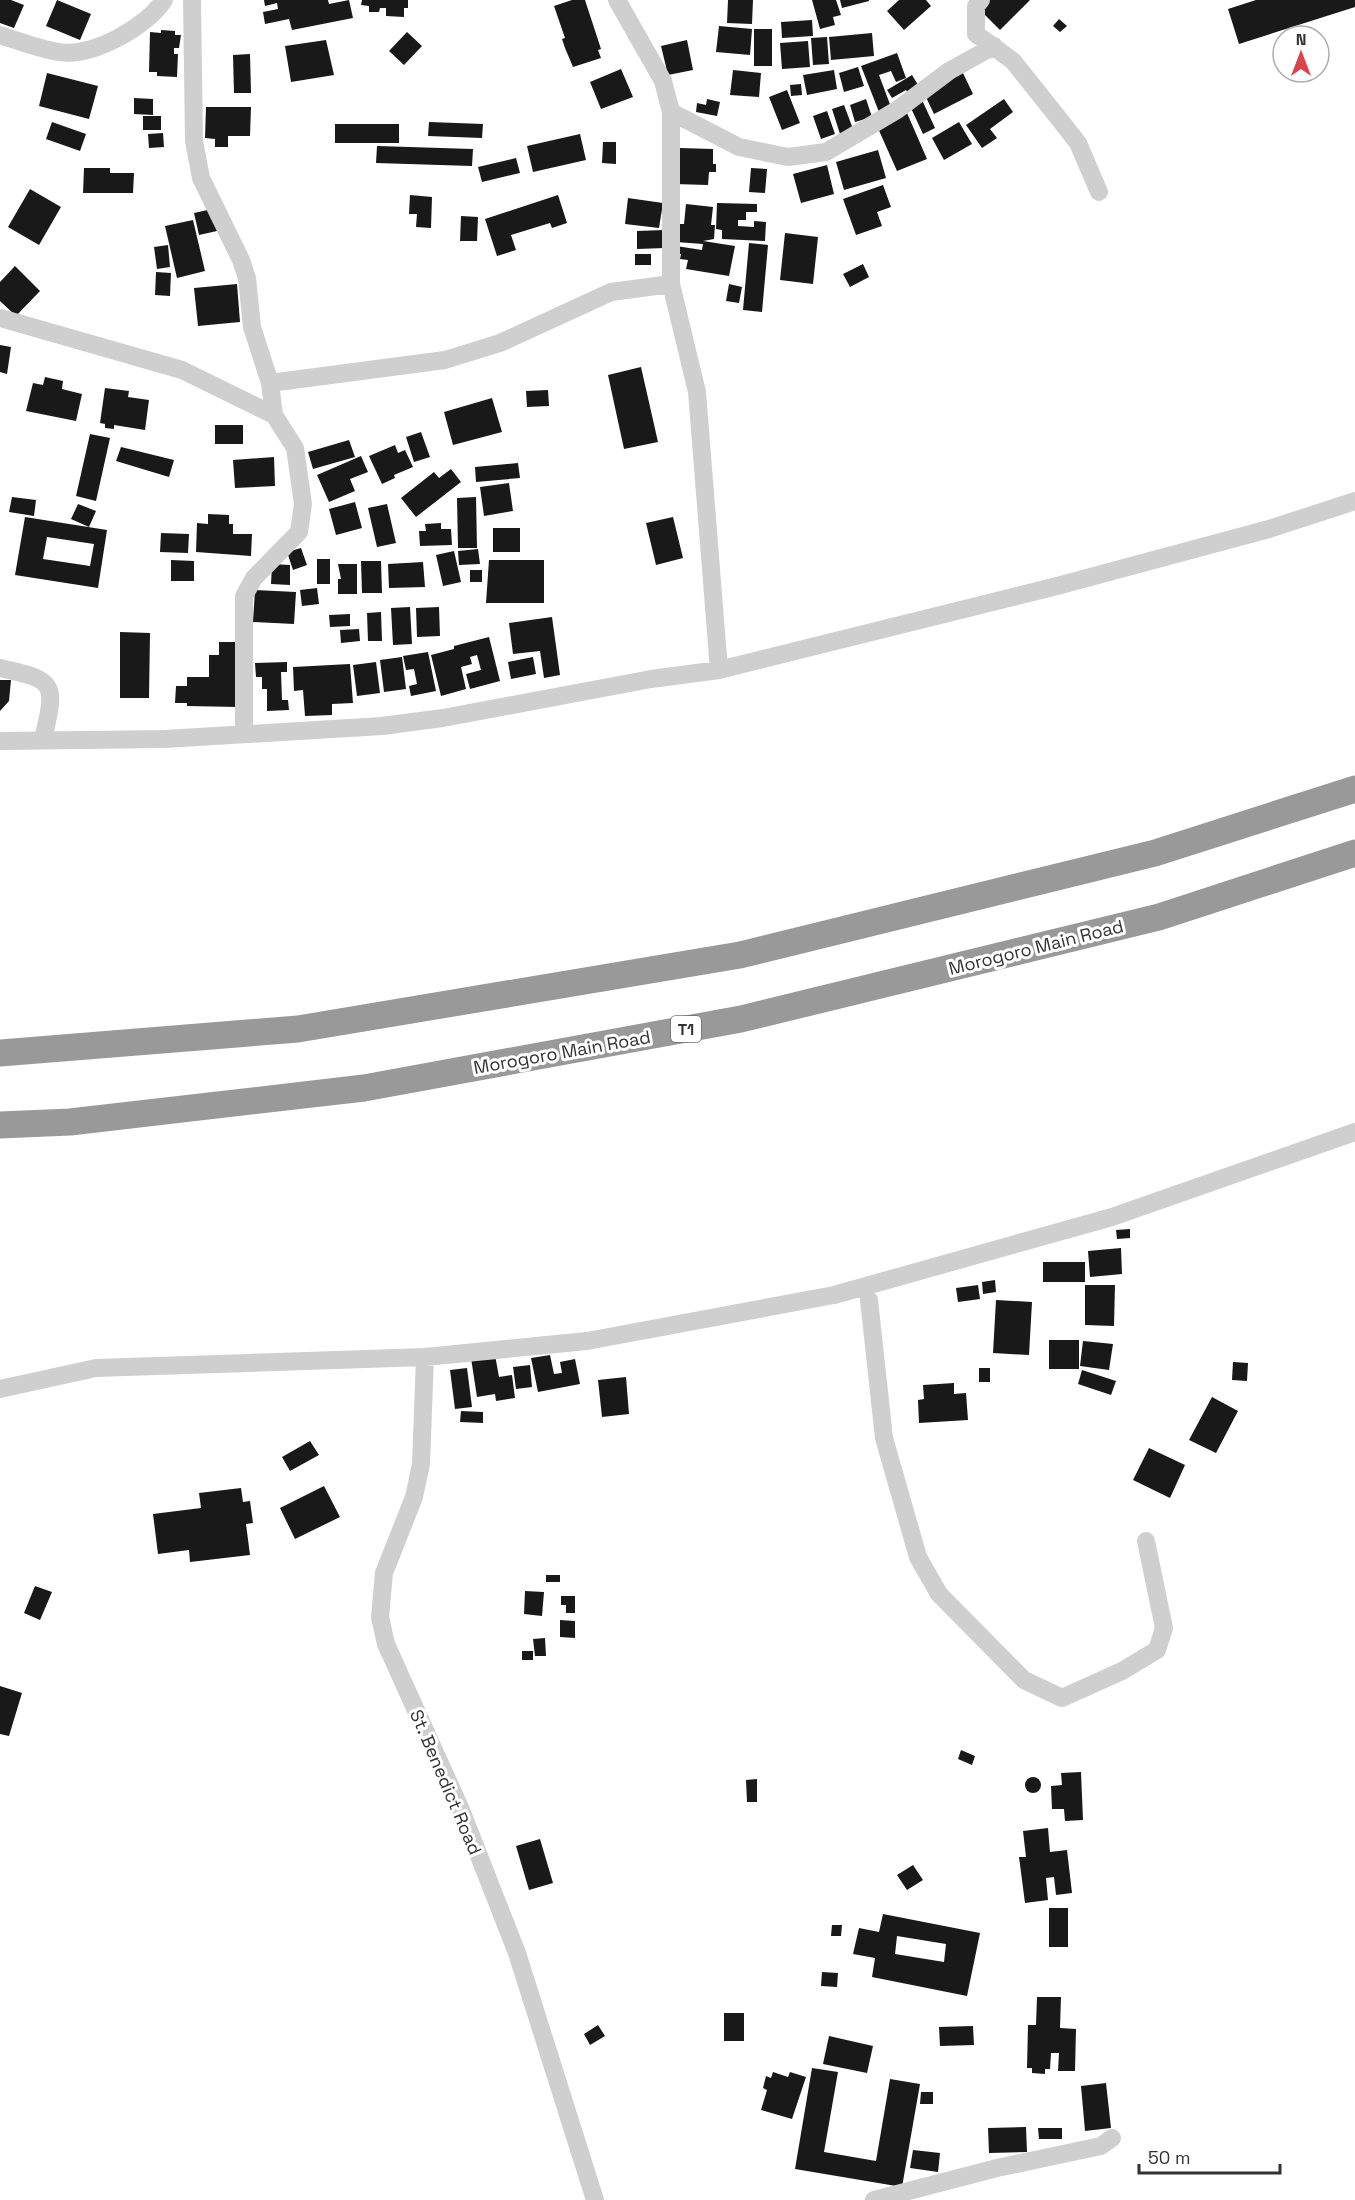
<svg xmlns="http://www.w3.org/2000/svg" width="1355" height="2200" viewBox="0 0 1355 2200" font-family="'Space Grotesk',sans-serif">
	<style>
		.building { fill: #191919; fill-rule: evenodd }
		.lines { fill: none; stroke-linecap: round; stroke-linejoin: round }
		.minor { stroke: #cfcfcf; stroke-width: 18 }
		.highway { stroke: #999; stroke-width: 27 }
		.labels { text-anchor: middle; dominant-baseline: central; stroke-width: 6; stroke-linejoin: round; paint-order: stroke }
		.shield { fill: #fff; stroke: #707070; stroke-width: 1.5 }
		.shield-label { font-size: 16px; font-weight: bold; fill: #323232 }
		.street-label { font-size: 18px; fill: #323232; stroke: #fff }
	</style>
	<rect width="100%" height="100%" fill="#fff"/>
	<path class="building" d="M0 0H11L24 5 14 28 0 23Z
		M57 0 91 14 80 40 46 26Z
		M264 0H328L329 4 349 0 353 18 292 30 289 19 265 24 263 12 278 9 277 3 265 6Z
		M362 0H408V8H404V17L386 16V8H380L379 12H369V6L361 5Z
		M572 0H585L601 49 598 50 601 58 573 67 565 48 562 39 565 38 554 6Z
		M728 0H753L752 24 727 23Z
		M812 0H836L841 15 833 17 835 25 820 29Z
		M840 0H869V1L842 8Z
		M899 0H926L931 6 904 30 887 11Z
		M985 0H1030L1000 30 977 7Z
		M1256 0H1355V7L1239 44 1228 9Z
		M1059 19 1067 26 1060 32 1053 26Z
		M812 20 813 36 782 38 781 22Z
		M719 26 752 29 750 55 716 52Z
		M754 29H772V66H754Z
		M161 30 175 31V35H181L179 48H174V54H178L177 77 157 76V72H149L150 32 161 33Z
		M407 32 422 46 404 65 389 51Z
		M872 33 874 56 831 60 829 37Z
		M827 37 829 64 813 65 811 38Z
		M326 40 334 75 291 82 285 46Z
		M687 40 693 70 668 75 661 46Z
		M808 41 810 67 782 69 780 43Z
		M897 53 906 78 896 82 891 71 879 75 891 107 879 112 861 66Z
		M250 54 251 93H234L233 55Z
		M858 67 864 86 844 92 839 73Z
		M621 69 633 97 601 109 590 82Z
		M733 70 761 73 759 97 730 95Z
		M834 70 837 89 807 95 803 75Z
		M962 71 973 94 934 114 923 91Z
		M47 73 98 86 89 119 39 106Z
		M912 75 921 90 910 96 906 90 892 98 887 90Z
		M801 84 802 95 791 96 790 85Z
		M787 90 800 123 782 130 769 97Z
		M134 98 153 99V115L134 114Z
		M707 99 720 102 717 116 696 112 697 103 706 105Z
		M866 99 872 117 855 122 850 105Z
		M1004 99 1013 112 990 129 997 138 982 148 966 125Z
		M922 100 935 128 923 134 910 106Z
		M844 105 853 129 840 134 832 109Z
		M206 107H251L250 136H228V147H215V139L205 138Z
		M827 111 835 134 821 139 813 116Z
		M907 113 927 159 897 171 877 126Z
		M143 116H161V130H143Z
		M52 122 86 134 80 151 46 139Z
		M429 122 483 124 482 138 428 136Z
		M959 122 972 144 944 160 932 138Z
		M335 124H399V143H335Z
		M163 133 164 147 149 148 148 134Z
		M580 134 586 160 533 172 527 146Z
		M603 142H616V164L602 163Z
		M377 146 473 149 472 166 376 163Z
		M680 148 713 149V164H716V172H709L708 185 674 184 679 164Z
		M878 150 886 178 844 190 836 162Z
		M516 158 520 173 482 182 478 167Z
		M827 165 834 194 801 203 793 174Z
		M84 168H110V173H134L133 193H83Z
		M751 168 767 169 765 193 749 192Z
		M883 185 891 207 877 212 882 226 856 235 843 199Z
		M30 189 61 207 39 245 8 227Z
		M410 195 432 197 431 228 416 227 417 214H409Z
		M558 195 567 223 552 228 550 223 511 235 516 250 497 256 485 219Z
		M628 198 663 203 659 228 625 224Z
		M717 203 757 204V212H746V220H738V226L754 227V221L766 222 765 241 722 239V230L716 229Z
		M686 204 713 207 711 225H715L714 239 703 241 735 246 729 276 686 269 688 260 680 259 681 254 675 253 676 246 702 250 703 244 676 242 678 224H684Z
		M212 209 217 231 199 235 194 213Z
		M461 216 478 217 477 241H460Z
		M193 220 205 271 177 278 165 226Z
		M664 230 665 248 637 249V231Z
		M785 233 818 237 813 284 780 280Z
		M749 243 768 245 762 312 743 310Z
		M168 245 170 267 157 269 154 247Z
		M635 254H651V265H635Z
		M863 264 869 277 850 287 843 274Z
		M15 266 40 291 16 316 0 301V282Z
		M156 272 171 273 170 296 155 295Z
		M237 284 240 322 198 326 194 288Z
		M729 284 742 287 739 303 726 301Z
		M0 345 11 347 7 374 0 372Z
		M641 367 658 442 624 449 608 375Z
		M45 377 63 381 62 389 82 394 76 421 26 411 33 383 43 385Z
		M105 388 129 391 128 397 149 400 145 430 114 425V429L105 428V424L100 423Z
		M548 390 549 406 527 407 526 391Z
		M492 398 502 432 453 445 444 412Z
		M215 425H243V444H215Z
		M421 432 430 457 414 462 406 437Z
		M90 434 110 438 96 501 76 496Z
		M349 440 355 457 313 469 308 452Z
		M395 445 398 453 405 450 413 467 394 475 395 478 382 484 369 456Z
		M121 447 174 460 169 477 116 461Z
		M361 456 368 472 350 479 355 491 329 502 317 475Z
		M274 457 275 486 235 488 233 460Z
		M518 463 520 478 476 482 475 467Z
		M451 469 461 482 416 517 401 498 434 472 439 478Z
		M509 483 513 511 484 516 480 487Z
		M12 497 36 500 34 516 9 512Z
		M476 497 477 548H458L457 498Z
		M355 502 362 528 336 535 329 509Z
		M78 504 96 511 89 527 71 519Z
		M387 504 396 543 377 547 368 508Z
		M208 514 229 515V524H233V534H252L251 556 196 552 197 523 208 524Z
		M25 517 107 530 98 588 15 575ZM47 537 94 544 90 566 43 559Z
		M673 517 683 558 656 565 646 523Z
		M441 523V529H451L452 545 420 546 419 531H426L425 524Z
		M493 528H520V552H493Z
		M161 533 189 534 188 553 160 552Z
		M301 548 307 565 293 570 287 552Z
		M478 549 480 564 459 565 458 551Z
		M454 551 461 582 443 586 436 555Z
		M317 559H330V584H317Z
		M171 560 194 561V581H171Z
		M489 560H544V603H486Z
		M361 561H381L382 593H362Z
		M423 562 425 587 389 588 388 564Z
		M272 564 290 565V585L271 584Z
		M338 564H357V594H338V579H341Z
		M470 570H482V582H470Z
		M317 588 319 604 302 606 300 590Z
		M255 590 296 592 294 624 253 622Z
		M410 607 412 644 393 645 391 608Z
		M439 607 440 636 417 637 416 608Z
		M381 612 382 641H368L367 613Z
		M350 614V626L330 627 329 615Z
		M552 617 560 675 544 678 540 651 513 654 509 623Z
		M359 629 360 641 341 643 340 630Z
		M120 632 150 633 149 698H120Z
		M489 637 500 681 470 689 466 674 481 670 477 655 470 657 472 664 461 667 466 689 441 696 431 655 454 649V646Z
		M219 642H239L238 707 187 706V703H175L176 686H187V677H209V655H219Z
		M428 652 436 691 411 696 409 686 417 684 414 669 406 670 403 656Z
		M402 657 406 689 384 692 380 660Z
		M533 657 536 674 511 679 508 662Z
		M287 662V672H281L282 700H288L289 710 267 711V689H262V677H256L255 663Z
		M376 662 380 693 357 696 353 665Z
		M350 664 353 703 332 704V715L305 716 303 690 294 691 293 667Z
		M0 680H11L9 701 0 711Z
		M1130 1229V1238L1117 1239 1116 1230Z
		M1121 1248 1122 1274 1090 1277 1088 1251Z
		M1043 1262H1085V1282H1043Z
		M995 1280 996 1292 983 1294 982 1282Z
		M978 1285 980 1299 958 1302 956 1288Z
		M1085 1285H1115L1114 1326 1085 1325Z
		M996 1300 1032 1302 1029 1355 993 1353Z
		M1049 1340H1079V1369H1049Z
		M1083 1341 1113 1344 1109 1370 1080 1366Z
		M495 1355 499 1377 512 1375 515 1398 496 1401 495 1394 477 1397 471 1358Z
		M550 1355 554 1374 562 1373 560 1362 575 1359 580 1384 538 1392 531 1358Z
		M1233 1362 1248 1363 1247 1381 1232 1380Z
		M530 1365 532 1387 516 1389 513 1367Z
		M467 1368 472 1407 455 1409 450 1370Z
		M979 1368H990V1382H979Z
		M1082 1370 1116 1381 1111 1395 1078 1384Z
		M626 1377 629 1414 602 1417 598 1380Z
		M954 1383V1394L966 1393 968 1420 919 1423 918 1400 924 1399 923 1385Z
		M1212 1397 1238 1411 1216 1453 1189 1440Z
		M461 1411 483 1412V1423L460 1422Z
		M310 1441 319 1455 290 1471 282 1457Z
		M1149 1448 1185 1465 1170 1498 1133 1480Z
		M324 1486 340 1517 295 1539 280 1508Z
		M241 1488 243 1502 250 1501 253 1523 246 1524 250 1555 190 1562 189 1550 158 1554 153 1514 201 1508 199 1493Z
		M546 1575H560V1582H546Z
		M35 1586 52 1592 40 1620 24 1613Z
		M525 1591 544 1592 542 1616 524 1614Z
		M561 1596H575V1613H566V1605H561Z
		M560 1620 575 1621V1638L560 1637Z
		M545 1638 546 1656H535L533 1639Z
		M522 1651H533V1660H522Z
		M0 1686 22 1693 9 1736 0 1734Z
		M961 1750 975 1756 972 1765 958 1759Z
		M1081 1772 1083 1820 1065 1821 1064 1809H1052L1051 1786 1062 1785 1061 1773Z
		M1025 1785a8 8 0 1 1 16 0a8 8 0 1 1-16 0Z
		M757 1779V1802H747L746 1780Z
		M1048 1828 1050 1852 1067 1850 1072 1893 1056 1895 1054 1877 1046 1878 1048 1900 1025 1903 1019 1857H1026L1023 1831Z
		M540 1839 553 1883 529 1890 516 1846Z
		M913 1865 923 1880 907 1890 897 1875Z
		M1049 1908H1068V1947H1049Z
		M883 1914 980 1933 967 1996 872 1977 875 1958 853 1954 859 1928 879 1932ZM897 1936 946 1944 944 1962 895 1954Z
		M832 1925H842L841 1936H831Z
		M822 1972 838 1973 837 1987 821 1986Z
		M1037 1997H1061L1060 2028 1076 2029 1075 2071H1058L1059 2053H1051L1050 2069H1045V2074L1032 2073V2068H1027L1028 2025H1036Z
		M724 2013H744V2041H724Z
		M598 2025 605 2036 590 2045 584 2034Z
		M973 2026 974 2045 940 2046 939 2027Z
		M829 2036 873 2046 867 2073 823 2064Z
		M812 2068 838 2072 824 2152 876 2161 890 2079 920 2084 902 2187 795 2169Z
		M773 2072 788 2077 790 2072 806 2077 792 2119 761 2110 767 2090 763 2088 766 2076 771 2078Z
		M1106 2083 1111 2128 1085 2131 1081 2086Z
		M921 2092H933V2104H920Z
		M1026 2127 1027 2152 989 2153 988 2128Z
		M1038 2128H1062V2139H1039Z
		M913 2150 940 2153 938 2172 910 2168Z"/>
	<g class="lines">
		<path class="minor" d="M192 0 194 141 201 178 241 260 247 278 252 327 270 383 274 415 295 448 303 504 299 532 254 578 244 596V733
			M617 0 663 81 671 112 739 147 788 157 826 152 897 110 949 71 994 46
			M981 0 976 6V34L1013 61 1060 120 1078 143 1099 192
			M0 35C19 41 39 49 59 52 91 58 147 27 164 0
			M671 112V284L697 392 719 670
			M0 318 182 370 274 415
			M270 383 445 360 500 343 611 292 671 284
			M0 668C57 680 56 684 43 739
			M0 741 165 739 382 726 443 718 651 679 719 670 1057 586 1269 529 1355 501
			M869 1300 884 1438 918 1557 939 1594 1024 1680 1062 1698 1122 1671 1157 1650 1164 1628 1146 1541
			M425 1357 421 1464 414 1497 384 1573 380 1617 386 1644 461 1810 517 1953 595 2200
			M0 1389 96 1368 425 1357 587 1341 834 1295 1112 1217 1355 1132
			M874 2200 997 2168 1101 2146 1112 2138"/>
		<path class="highway" d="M0 1053 298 1029 740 955 1155 853 1355 789
			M0 1125 70 1122 364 1088 741 1019 1159 917 1355 853"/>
	</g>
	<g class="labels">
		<rect class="shield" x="671" y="1016" width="30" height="26" rx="4.5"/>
		<g class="shield-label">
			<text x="686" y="1029">T1</text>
		</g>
		<g class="street-label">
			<text transform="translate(1036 947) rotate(-14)">Morogoro Main Road</text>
			<text transform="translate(562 1052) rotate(-10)">Morogoro Main Road</text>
			<text transform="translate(446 1782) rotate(67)">St. Benedict Road</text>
		</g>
	</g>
	<g transform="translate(1301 54)"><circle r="28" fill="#ffffff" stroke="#adadad" stroke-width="1.5"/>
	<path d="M0-4.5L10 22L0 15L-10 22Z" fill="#db434a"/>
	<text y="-9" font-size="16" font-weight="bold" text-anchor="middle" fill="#323232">N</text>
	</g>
	<path d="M1139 2164v9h141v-9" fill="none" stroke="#323232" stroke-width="3"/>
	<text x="1148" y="2164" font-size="18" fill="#323232" stroke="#ffffff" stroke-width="4.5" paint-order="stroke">50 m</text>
</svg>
